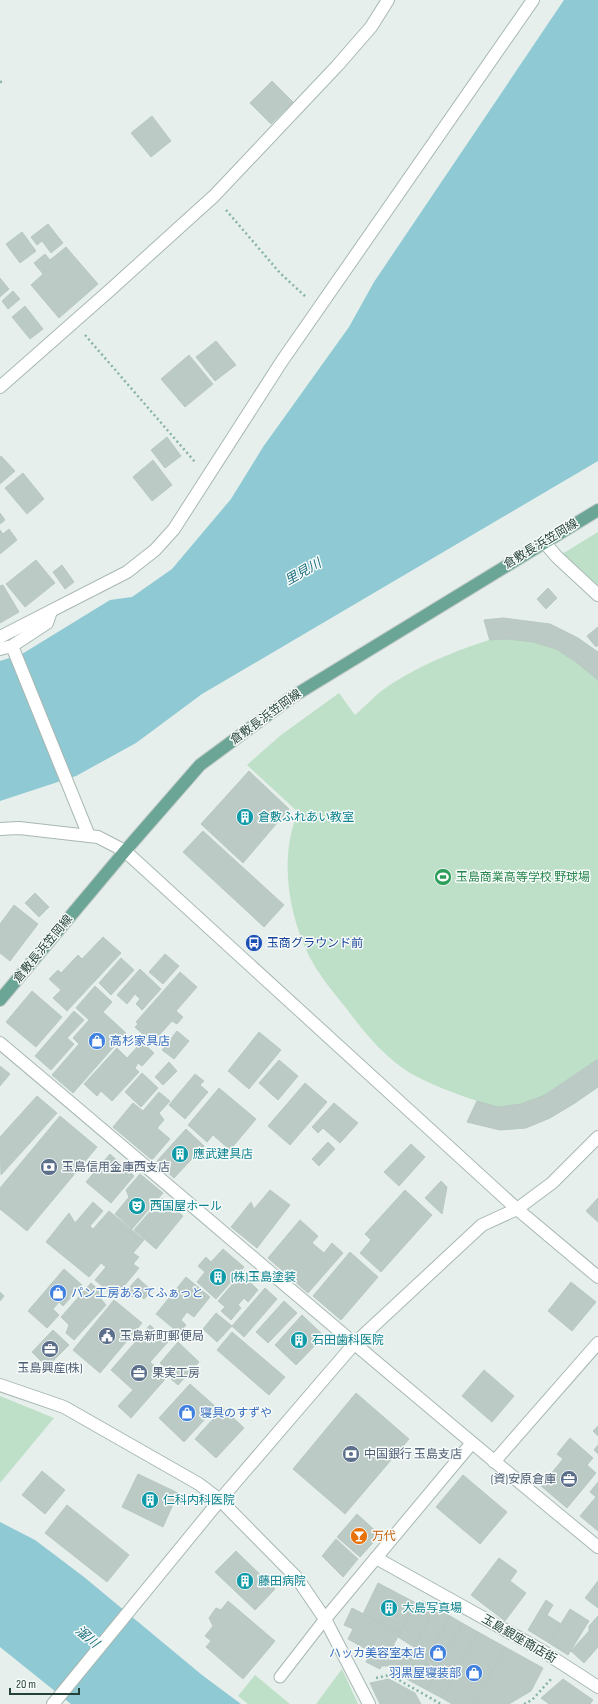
<svg xmlns="http://www.w3.org/2000/svg" width="598" height="1704" viewBox="0 0 598 1704" font-family="'Sofia Sans Condensed','Noto Sans JP',sans-serif">
	<style>
		.green { fill: #bfe0c8 }
		.water { fill: #8ec9d4 }
		.building { fill: #bbcac4; stroke: #b8c9c2 }
		.lines { fill: none; stroke-linecap: round; stroke-linejoin: round }
		.service-casing { stroke: #a8b8b2; stroke-width: 13 }
		.pedestrian-casing { stroke: #a8b8b2; stroke-width: 14 }
		.minor-casing { stroke: #a8b8b2; stroke-width: 14 }
		.tertiary-casing { stroke: #a8b8b2; stroke-width: 14 }
		.primary-casing { stroke: #c2cac8; stroke-width: 14 }
		.path { stroke: #86b3a5; stroke-width: 2.5; stroke-dasharray: 2 3; stroke-linecap: butt }
		.service { stroke: #fff; stroke-width: 11 }
		.pedestrian { stroke: #fff; stroke-width: 12 }
		.minor { stroke: #fff; stroke-width: 12 }
		.tertiary { stroke: #fff; stroke-width: 12 }
		.primary { stroke: #6aa596; stroke-width: 12 }
		.labels { text-anchor: middle; dominant-baseline: central; stroke-width: 3; stroke-linejoin: round; paint-order: stroke }
		.street-label { font-size: 12px; fill: #24423a; stroke: #f7fbf9 }
		.culture-label { font-size: 12px; fill: #0d838f; stroke: #f7fbf9; text-anchor: start }
		.leisure-label { font-size: 12px; fill: #27864d; stroke: #f7fbf9; text-anchor: start }
		.transit-label { font-size: 12px; fill: #164399; stroke: #f7fbf9; text-anchor: start }
		.shop-label { font-size: 12px; fill: #366cbe; stroke: #f7fbf9; text-anchor: start }
		.service-label { font-size: 12px; fill: #4e5e75; stroke: #f7fbf9; text-anchor: start }
		.food-label { font-size: 12px; fill: #c56008; stroke: #f7fbf9; text-anchor: start }
		.water-label { font-size: 13px; font-style: italic; fill: #1c6f80; stroke: #f7fbf9 }
	</style>
	<rect width="100%" height="100%" fill="#e6efeb"/>
	<path class="green" d="M598 532V595L557 557Z
		M503 618 550 624 578 638 598 652V1087L575 1103 550 1118 500 1130 467 1122 477 1101C454 1093 431 1085 410 1073 384 1057 364 1032 346 1008 333 992 319 975 309 956 288 913 279 857 298 812L247 765 281 735 339 693 355 715C363 708 372 699 380 692 412 668 452 652 489 640L484 620Z
		M0 1396 54 1418 0 1483Z
		M342 1669 358 1704H316Z
		M255 1675 290 1704H248L238 1696Z"/>
	<path class="water" d="M564 0H598V461L202 694 136 743 76 776 0 801V661L22 654 110 600 132 597 172 569 231 499 263 447 349 327 374 282Z
		M0 1522 35 1540 84 1577 202 1675 241 1704H71L0 1647Z"/>
	<path class="building" d="M272 81 293 102 271 124 250 103Z
		M152 116 171 141 151 157 131 133Z
		M48 224 63 243 51 253 42 241 37 245 31 237Z
		M22 232 36 251 20 263 6 244Z
		M66 247 98 284 59 318 31 285 43 274 34 263 45 254 50 260Z
		M0 278 9 289 0 297Z
		M13 291 20 299 8 309 2 301Z
		M25 306 43 329 30 339 12 317Z
		M216 341 236 365 215 381 196 357Z
		M189 355 213 384 185 407 161 379Z
		M167 437 181 456 165 468 151 450Z
		M1 456 15 471 0 484V458Z
		M153 460 172 485 152 501 133 477Z
		M23 473 44 499 27 514 5 488Z
		M0 513 5 520 0 524Z
		M9 529 17 540 0 554V530L3 534Z
		M36 560 55 583 25 607 6 584Z
		M62 565 74 582 65 589 53 572Z
		M3 585 19 612 0 623V586Z
		M548 588 557 598 546 609 537 599Z
		M503 618 550 624 578 638 598 652V680L576 662 556 649 533 642 508 639 490 640 484 620Z
		M598 627V645L596 647 587 636Z
		M249 771 289 809 243 863 201 824Z
		M203 831 284 905 264 927 183 852Z
		M35 893 49 907 39 917 25 903Z
		M14 905 38 924 10 961 0 953V924Z
		M103 937 121 953 67 1011 53 998 61 990 49 979 58 970 61 973 78 955 82 959Z
		M165 954 179 966 163 984 149 972Z
		M121 958 134 970 111 995 99 983Z
		M140 969 161 989 142 1010 136 1004 140 999 135 994 127 1004 117 995Z
		M180 972 197 987 176 1011 183 1017 177 1024 172 1021 152 1043 135 1027 138 1024 136 1022Z
		M95 986 112 1002 103 1012 126 1033 73 1093 52 1075 79 1044 73 1038 89 1020 76 1008Z
		M32 991 62 1017 36 1047 6 1022Z
		M74 1011 84 1020 67 1038 74 1044 51 1070 35 1056Z
		M177 1031 189 1041 174 1059 162 1050Z
		M259 1032 281 1050 249 1089 228 1071Z
		M142 1042 154 1053 142 1066 138 1063 135 1068 139 1072 112 1101 101 1091 97 1096 84 1084 117 1048 127 1058Z
		M598 1059V1087L575 1103 550 1118 526 1128 500 1130 467 1122 477 1101 498 1107 521 1104 545 1095Z
		M279 1060 298 1076 278 1100 259 1083Z
		M169 1062 177 1071 163 1085 155 1077Z
		M0 1066 10 1074 0 1086Z
		M142 1073 158 1088 141 1107 125 1092Z
		M195 1074 204 1081 200 1085 208 1092 185 1119 169 1105Z
		M305 1083 327 1102 290 1145 268 1126Z
		M219 1088 256 1119 230 1150 213 1135 207 1142 188 1125Z
		M159 1092 170 1101 159 1113 164 1120 157 1128 170 1139 152 1160 113 1127 133 1103 143 1111Z
		M37 1096 57 1113 1 1175 0 1137Z
		M334 1103 358 1123 340 1143 323 1128 318 1133 312 1127Z
		M60 1116 97 1147 27 1231 0 1209V1188Z
		M186 1129 204 1146 174 1178 156 1162Z
		M328 1142 335 1149 319 1166 312 1159Z
		M411 1144 425 1157 399 1186 384 1172Z
		M110 1154 134 1176 111 1203 86 1182Z
		M140 1174 163 1193 132 1229 115 1214 129 1197 126 1190Z
		M441 1181 447 1187 442 1214 425 1198Z
		M270 1190 290 1205 257 1248 231 1227 251 1202 254 1209Z
		M405 1190 432 1215 381 1272 360 1253 371 1240 365 1234Z
		M162 1198 183 1216 156 1249 134 1230Z
		M598 1198V1222L586 1211Z
		M93 1202 103 1211 90 1226 93 1229 109 1211 144 1240 133 1253 139 1257 133 1264 139 1268 115 1297 95 1280 106 1267 101 1263 89 1277 46 1242 69 1213 75 1223Z
		M300 1220 318 1236 312 1243 324 1253 332 1243 343 1253 308 1293 268 1258Z
		M223 1249 244 1267 216 1299 197 1282 205 1272 198 1266 206 1257 211 1262Z
		M350 1252 378 1277 341 1320 313 1296Z
		M64 1269 82 1285 63 1306 59 1302 53 1309 59 1315 47 1328 28 1311Z
		M241 1274 258 1290 248 1302 244 1298 238 1305 241 1308 231 1320 221 1311 225 1307 218 1301Z
		M186 1277 210 1297 194 1317 187 1312 181 1320 186 1325 179 1333 156 1314Z
		M138 1278 152 1291 144 1299 138 1293 132 1297 128 1289Z
		M571 1282 596 1302 572 1331 548 1311Z
		M91 1283 103 1294 101 1299 106 1305 74 1340 66 1333 69 1325 61 1317Z
		M265 1288 277 1299 244 1337 232 1326Z
		M0 1292 4 1296 0 1301Z
		M114 1300 142 1323 100 1373 73 1350Z
		M284 1301 297 1313 268 1343 256 1332Z
		M216 1313 232 1326 217 1342 203 1329Z
		M302 1315 324 1336 296 1365 275 1345Z
		M150 1325 168 1342 150 1362 167 1377 131 1418 118 1406 133 1390 111 1370Z
		M53 1330 69 1345 47 1367 32 1352Z
		M232 1332 285 1377 269 1395 217 1350Z
		M178 1342 199 1362 178 1385 171 1379 174 1376 160 1363Z
		M484 1370 514 1396 492 1422 462 1396Z
		M190 1384 216 1407 184 1442 159 1418Z
		M356 1393 409 1439 345 1514 293 1469Z
		M223 1408 244 1428 216 1458 195 1439Z
		M598 1426V1436L593 1431Z
		M570 1438 593 1458 587 1465 596 1473 567 1508 541 1486 563 1459 557 1454Z
		M598 1445V1454L594 1450Z
		M42 1471 65 1490 45 1514 22 1495Z
		M138 1474 178 1493 163 1527 122 1507Z
		M463 1475 507 1512 480 1544 436 1507Z
		M598 1482V1531L580 1516 596 1497 590 1492Z
		M67 1505 129 1555 107 1582 45 1533Z
		M357 1514 380 1535 360 1557 337 1537Z
		M336 1539 358 1559 343 1577 322 1556Z
		M236 1551 275 1589 255 1610 215 1572Z
		M499 1558 517 1571 510 1581 526 1593 505 1621 471 1595Z
		M598 1581V1608L585 1598Z
		M378 1583 416 1603 400 1633 363 1614Z
		M546 1600 553 1605 547 1615 561 1624 549 1643 528 1630Z
		M228 1601 275 1641 243 1679 206 1647 211 1641 205 1636 213 1626 209 1618 216 1608 221 1610Z
		M423 1601 435 1608 414 1647 398 1637 416 1603Z
		M352 1608 400 1633 380 1669 366 1662 371 1652 348 1639 353 1629 344 1625Z
		M435 1608 450 1616 414 1683 399 1675Z
		M570 1609 589 1621 568 1655 549 1643Z
		M450 1616 462 1623 427 1690 414 1683Z
		M598 1616V1647L584 1663 571 1651 589 1631V1626Z
		M462 1623 478 1632 442 1698 427 1690Z
		M478 1632 505 1647 474 1704H452L442 1698Z
		M394 1645 410 1654 402 1669 397 1666H382Z
		M505 1647 543 1668 531 1691 509 1704H474Z
		M389 1679 415 1693 421 1704H380L370 1683Z
		M563 1679 593 1700 590 1704H549L541 1698Z"/>
	<g class="lines">
		<defs>
			<path id="service" d="M280 1677 325 1619"/>
			<path id="pedestrian" d="M51 611 47 623 12 646 89 836
				M0 649 12 646
				M376 1558 541 1650 598 1687"/>
			<path id="minor" d="M0 387 109 291 214 196 337 66 371 27 388 0
				M544 542 557 557 598 595
				M0 637 127 572 155 550 174 529 282 361 533 0
				M0 829 19 828 98 837 125 851
				M0 1043C200 1211 396 1382 598 1547
				M517 1209 552 1183 598 1137
				M0 1385 64 1407 199 1484 220 1500 297 1578 325 1619 369 1704
				M494 1462 598 1343
				M325 1619 471 1444"/>
			<path id="tertiary" d="M125 851 517 1209 598 1277
				M53 1704 220 1500 354 1344 482 1225 517 1209"/>
			<path id="primary" d="M0 1000 125 851 200 765 292 697 598 510"/>
		</defs>
		<use href="#service" class="service-casing"/>
		<use href="#pedestrian" class="pedestrian-casing"/>
		<use href="#minor" class="minor-casing"/>
		<use href="#tertiary" class="tertiary-casing"/>
		<use href="#primary" class="primary-casing"/>
		<path class="path" d="M0 82 5 81
			M226 210 280 273 306 297
			M85 335 195 462
			M376 1678 390 1675 441 1704
			M524 1704 532 1700 552 1678"/>
		<use href="#service" class="service"/>
		<use href="#pedestrian" class="pedestrian"/>
		<use href="#minor" class="minor"/>
		<use href="#tertiary" class="tertiary"/>
		<use href="#primary" class="primary"/>
	</g>
	<defs>
		<symbol id="building-disc" viewBox="-11 -11 22 22"><circle r="9.5" fill="#0f9aa8" stroke="#f7fbf9"/><path d="M-4-6H4V6H1V3H-1V6H-4ZM-2.5-4.3h1.7v1.8h-1.7ZM.8-4.3h1.7v1.8H.8ZM-2.5-1h1.7V.8h-1.7ZM.8-1h1.7V.8H.8Z" fill="#fff"/></symbol>
		<symbol id="stadium-disc" viewBox="-11 -11 22 22"><circle r="9.5" fill="#2e9e5b" stroke="#f7fbf9"/><path d="M0-5a6.5 5 0 1 0 0 10a6.5 5 0 1 0 0-10ZM-3.5-1.8h7v3.6h-7Z" fill="#fff"/></symbol>
		<symbol id="bus-disc" viewBox="-11 -11 22 22"><circle r="9.5" fill="#1a4fb4" stroke="#f7fbf9"/><path d="M-5-6H5V4H4V6H2V4H-2V6H-4V4H-5ZM-3.5-4V0h7V-4ZM-3.5 1.2v1.5H-2V1.2ZM2 1.2v1.5H3.5V1.2Z" fill="#fff"/></symbol>
		<symbol id="shop-disc" viewBox="-11 -11 22 22"><circle r="9.5" fill="#3f7fe0" stroke="#f7fbf9"/><path d="M-5-2.5h2.3a2.7 3.5 0 0 1 5.4 0H5L5.5 6h-11ZM-1.5-2.5h3a1.5 2.3 0 0 0-3 0Z" fill="#fff"/></symbol>
		<symbol id="bank-disc" viewBox="-11 -11 22 22"><circle r="9.5" fill="#5c6f8a" stroke="#f7fbf9"/><path d="M-6-4H6V4H-6ZM0-2.3a2.3 2.3 0 1 0 0 4.6a2.3 2.3 0 1 0 0-4.6Z" fill="#fff"/></symbol>
		<symbol id="theatre-disc" viewBox="-11 -11 22 22"><circle r="9.5" fill="#0f9aa8" stroke="#f7fbf9"/><path d="M-5-5.5Q0-4 5-5.5V0Q5 5 0 6Q-5 5-5 0ZM-3.3-2.5H-1v1.5H-3.3ZM1-2.5H3.3v1.5H1ZM-2.8 1Q0 5.5 2.8 1Z" fill="#fff"/></symbol>
		<symbol id="civic-disc" viewBox="-11 -11 22 22"><circle r="9.5" fill="#5c6f8a" stroke="#f7fbf9"/><path d="M-.6-6.5H3V-4.5H.6V-3L4-1V1h2V6H-6V1h2V-1L-.6-3ZM-1.2 2.5V6h2.4V2.5Z" fill="#fff"/></symbol>
		<symbol id="office-disc" viewBox="-11 -11 22 22"><circle r="9.5" fill="#5c6f8a" stroke="#f7fbf9"/><path d="M-6-3h4V-5.5h4V-3h4V5H-6ZM-1-4.5V-3h2v-1.5ZM-6 0V1H6V0Z" fill="#fff"/></symbol>
		<symbol id="bar-disc" viewBox="-11 -11 22 22"><circle r="9.5" fill="#e8710a" stroke="#f7fbf9"/><path d="M-6-5H6L.8 .8V4.5H3.5V6h-7V4.5H-.8V.8Z" fill="#fff"/></symbol>
	</defs>
	<g fill-rule="evenodd">
		<use href="#building-disc" x="235" y="807" width="20" height="20"/>
		<use href="#stadium-disc" x="433" y="867" width="20" height="20"/>
		<use href="#bus-disc" x="244" y="933" width="20" height="20"/>
		<use href="#shop-disc" x="87" y="1031" width="20" height="20"/>
		<use href="#building-disc" x="170" y="1144" width="20" height="20"/>
		<use href="#bank-disc" x="39" y="1157" width="20" height="20"/>
		<use href="#theatre-disc" x="127" y="1196" width="20" height="20"/>
		<use href="#building-disc" x="208" y="1267" width="20" height="20"/>
		<use href="#shop-disc" x="48" y="1283" width="20" height="20"/>
		<use href="#civic-disc" x="97" y="1326" width="20" height="20"/>
		<use href="#building-disc" x="289" y="1330" width="20" height="20"/>
		<use href="#office-disc" x="40" y="1339" width="20" height="20"/>
		<use href="#office-disc" x="129" y="1363" width="20" height="20"/>
		<use href="#shop-disc" x="177" y="1403" width="20" height="20"/>
		<use href="#bank-disc" x="341" y="1444" width="20" height="20"/>
		<use href="#office-disc" x="559" y="1469" width="20" height="20"/>
		<use href="#building-disc" x="140" y="1490" width="20" height="20"/>
		<use href="#bar-disc" x="349" y="1526" width="20" height="20"/>
		<use href="#building-disc" x="235" y="1571" width="20" height="20"/>
		<use href="#building-disc" x="379" y="1598" width="20" height="20"/>
		<use href="#shop-disc" x="428" y="1643" width="20" height="20"/>
		<use href="#shop-disc" x="464" y="1663" width="20" height="20"/>
	</g>
	<g class="labels">
		<g class="street-label">
			<text transform="translate(541 544) rotate(-31)">倉敷長浜笠岡線</text>
			<text transform="translate(266 717) rotate(-36)">倉敷長浜笠岡線</text>
			<text transform="translate(43 949) rotate(-50)">倉敷長浜笠岡線</text>
			<text transform="translate(519 1639) rotate(30)">玉島銀座商店街</text>
		</g>
		<g class="culture-label">
			<text x="258" y="817">倉敷ふれあい教室</text>
			<text x="193" y="1154">應武建具店</text>
			<text x="150" y="1206">西国屋ホール</text>
			<text x="231" y="1277">(株)玉島塗装</text>
			<text x="312" y="1340">石田歯科医院</text>
			<text x="163" y="1500">仁科内科医院</text>
			<text x="258" y="1581">藤田病院</text>
			<text x="402" y="1608">大島写真場</text>
		</g>
		<g class="leisure-label">
			<text x="456" y="877">玉島商業高等学校 野球場</text>
		</g>
		<g class="transit-label">
			<text x="267" y="943">玉商グラウンド前</text>
		</g>
		<g class="shop-label">
			<text x="110" y="1041">高杉家具店</text>
			<text x="71" y="1293">パン工房あるてふぁっと</text>
			<text x="200" y="1413">寝具のすずや</text>
			<text x="425" y="1653" text-anchor="end">ハッカ美容室本店</text>
			<text x="461" y="1673" text-anchor="end">羽黒屋寝装部</text>
		</g>
		<g class="service-label">
			<text x="62" y="1167">玉島信用金庫西支店</text>
			<text x="120" y="1336">玉島新町郵便局</text>
			<text x="50" y="1368" text-anchor="middle">玉島興産(株)</text>
			<text x="152" y="1373">果実工房</text>
			<text x="364" y="1454">中国銀行 玉島支店</text>
			<text x="556" y="1479" text-anchor="end">(資)安原倉庫</text>
		</g>
		<g class="food-label">
			<text x="372" y="1536">万代</text>
		</g>
		<g class="water-label">
			<text transform="translate(303 572) rotate(-30)">里見川</text>
			<text transform="translate(87 1637) rotate(40)">溜川</text>
		</g>
	</g>
	<path d="M10 1688v6h69v-6" fill="none" stroke="#24423a" stroke-width="2"/>
	<text x="16" y="1688" font-size="12" fill="#24423a" stroke="#f7fbf9" stroke-width="3" paint-order="stroke">20 m</text>
</svg>
